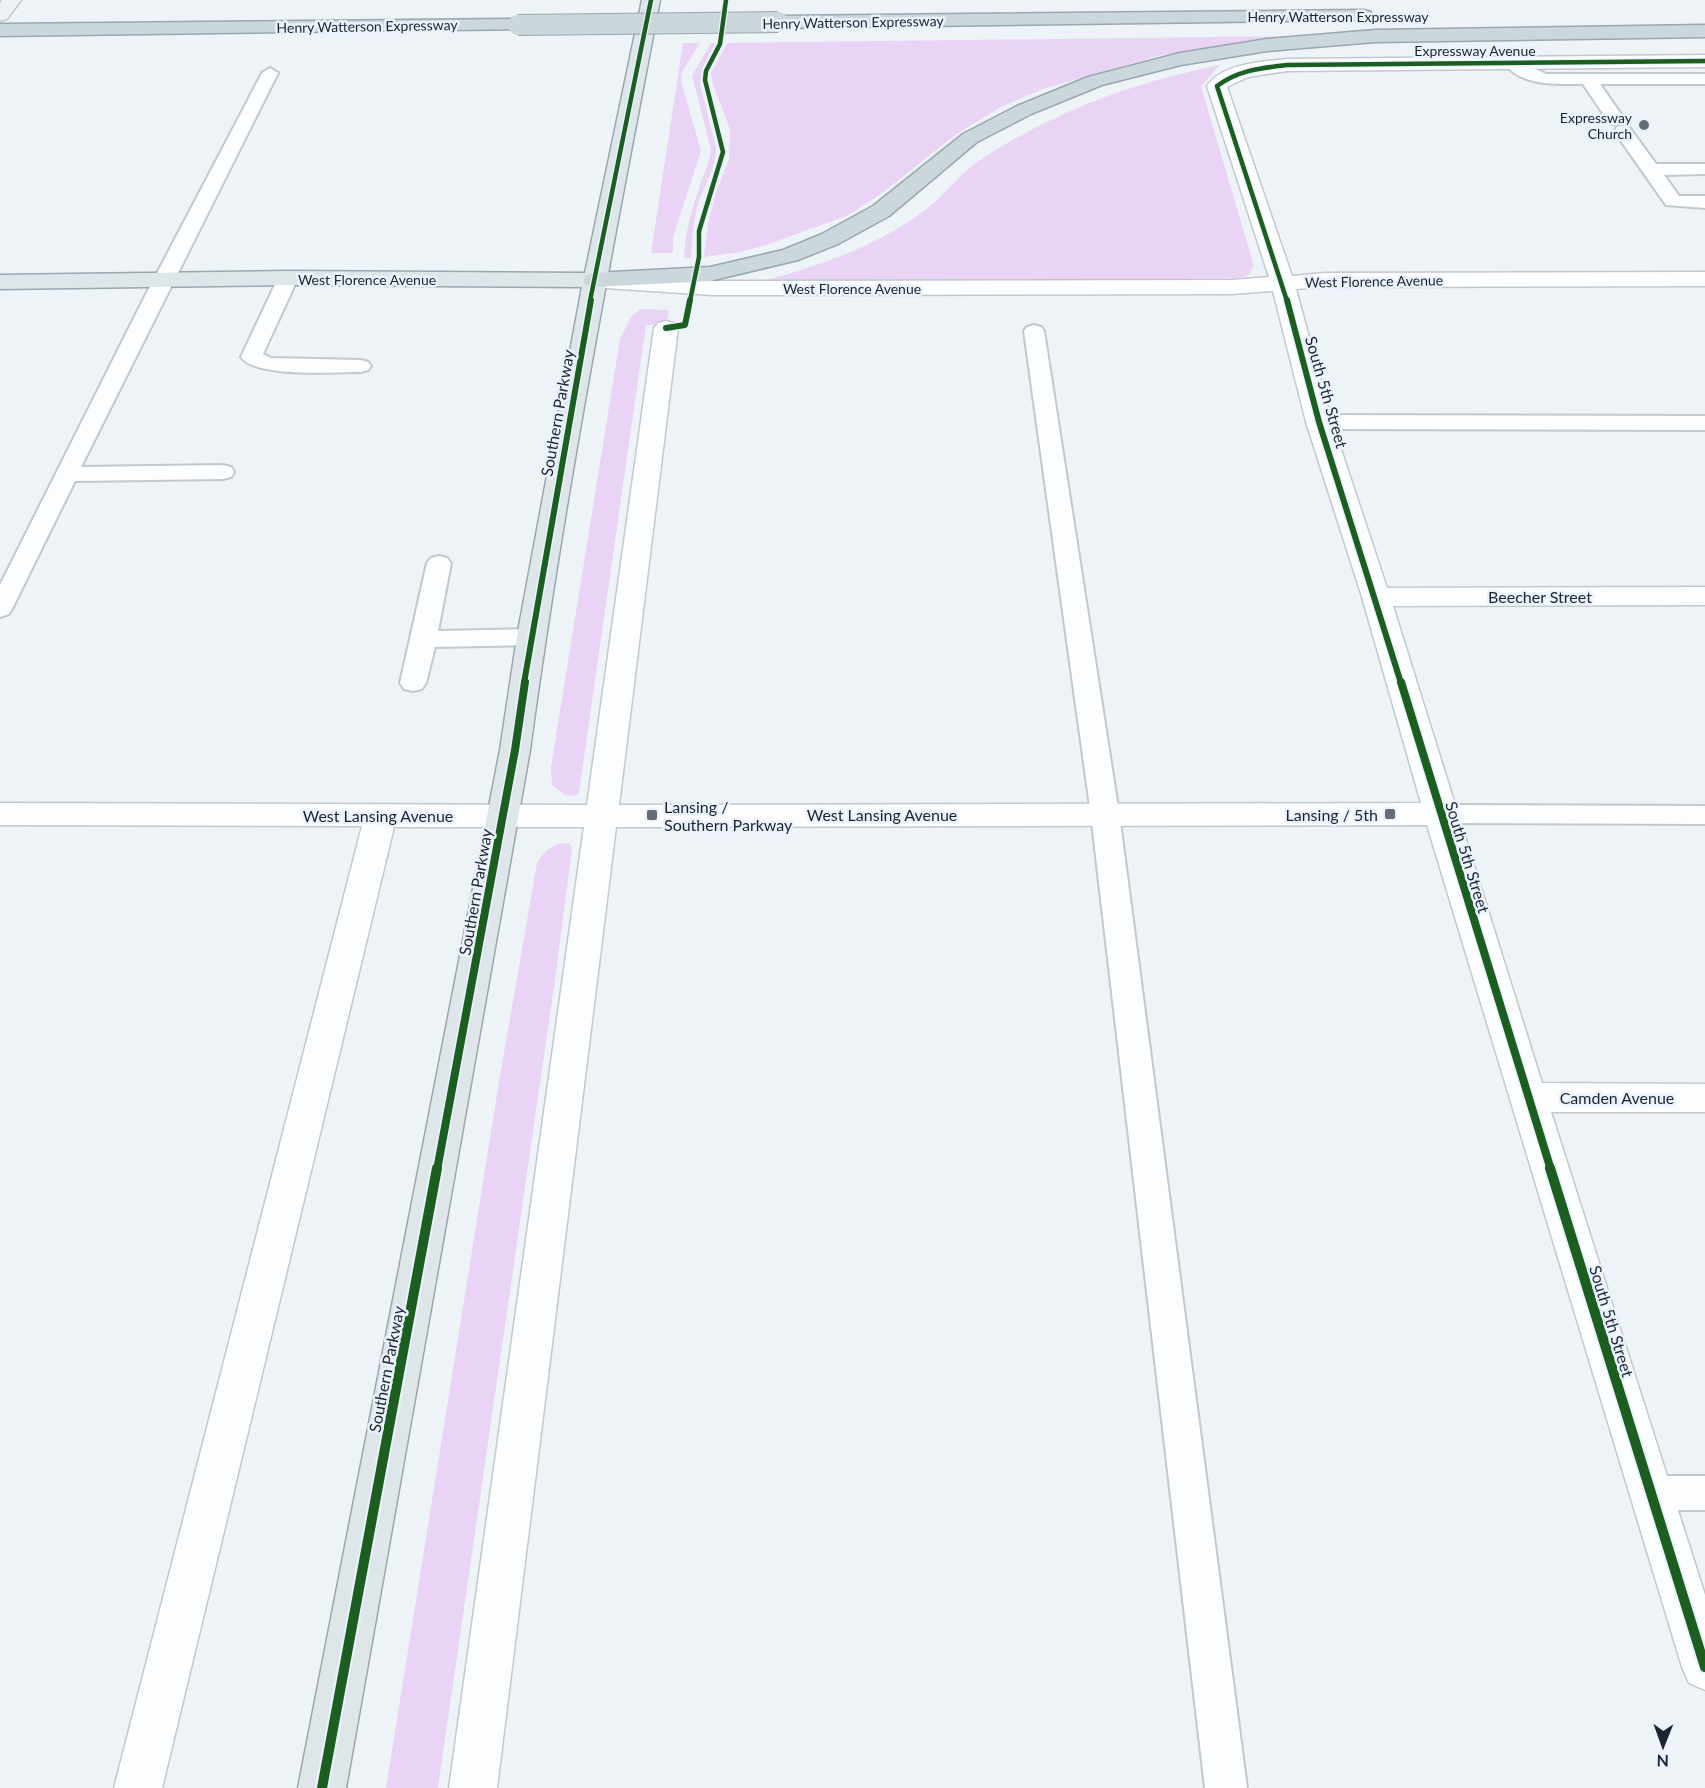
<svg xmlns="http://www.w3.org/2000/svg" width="1705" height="1788" viewBox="0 0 1705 1788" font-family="Lato,sans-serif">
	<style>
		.green { fill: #ead4f5 }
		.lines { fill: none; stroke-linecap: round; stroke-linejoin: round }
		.lane-casing { stroke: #c1c8ce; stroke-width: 4 }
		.street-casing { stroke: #c1c8ce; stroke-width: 3 }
		.secondary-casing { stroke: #c1c8ce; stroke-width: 3 }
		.primary-casing { stroke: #99a7ae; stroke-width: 3 }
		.highway-casing { stroke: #99a7ae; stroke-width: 3 }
		.lane { fill: #fcfdfe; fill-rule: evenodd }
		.street { fill: #fcfdfe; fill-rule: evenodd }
		.secondary { fill: #eef1f3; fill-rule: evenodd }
		.primary { fill: #dfe6ea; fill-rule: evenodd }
		.highway { fill: #cbd7da; fill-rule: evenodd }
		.highway-bridge-casing { stroke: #99a7ae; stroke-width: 22; stroke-linecap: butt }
		.highway-bridge { stroke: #cbd7da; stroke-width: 20 }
		.cycleway-far3-casing { stroke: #e9f2fd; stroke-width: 7 }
		.cycleway-far2-casing { stroke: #e9f2fd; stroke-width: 9 }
		.cycleway-far1-casing { stroke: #e9f2fd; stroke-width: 11 }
		.cycleway-casing { stroke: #e9f2fd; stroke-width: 14 }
		.cycleway-far3 { stroke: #1b5e20; stroke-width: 4.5 }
		.cycleway-far2 { stroke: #1b5e20; stroke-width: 6 }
		.cycleway-far1 { stroke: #1b5e20; stroke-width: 8 }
		.cycleway { stroke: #1b5e20; stroke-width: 10 }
		.poi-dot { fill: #666c75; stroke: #e9f2fd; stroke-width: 2 }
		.labels { text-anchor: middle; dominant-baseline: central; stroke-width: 5; stroke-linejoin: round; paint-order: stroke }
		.far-street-label { font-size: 14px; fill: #1d242e; stroke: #e9f2fd }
		.far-poi-label { font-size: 14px; fill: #1d242e; stroke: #e9f2fd; text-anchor: end }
		.street-label { font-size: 16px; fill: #1d242e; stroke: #e9f2fd }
		.poi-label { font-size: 16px; fill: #1d242e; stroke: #e9f2fd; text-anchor: start }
	</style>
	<rect width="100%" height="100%" fill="#eef3f8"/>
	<path class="green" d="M1288 36 1158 56 1043 89 1001 107 955 135 885 191 849 215 766 245 740 252 704 257 708 223 717 190 729 159 730 129 713 85 711 73 727 43Z
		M683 43H700L682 72 681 81 701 151 673 237V253H651Z
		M711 43H715L702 69 700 84 716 148C716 169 703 187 697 207 693 224 692 241 691 258H684C685 233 692 208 700 185 704 173 710 162 711 149L692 76Z
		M1220 65 1201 86 1254 266 1248 276 1236 278 1172 279 1173 282 768 283 767 280C824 264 881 245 929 207 948 192 962 171 983 158 1058 110 1132 83 1220 65Z
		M640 309 669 310 666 325H646L579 792 576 796 565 795 552 785 551 767 620 339 631 317Z
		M569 843 572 848 556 973 438 1788H386L499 1082 537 863C545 850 553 843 569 843Z"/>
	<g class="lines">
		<defs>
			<path id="lane" d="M1512 58 1546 74H1705V84H1600L1625 120 1622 124H1610L1583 84C1557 84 1522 87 1504 63Z
				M270 68 278 73 81 467 223 465 231 467 234 472 231 477 223 479 75 481 12 609 9 614 0 617V585L143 300 262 73Z
				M1623 126 1629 127 1656 164H1705V174L1664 175 1679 196H1705V208L1666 205 1614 131 1617 127Z
				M288 272 295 274 298 278 263 354 271 358 361 360 368 362 371 366 368 370 361 372C336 372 255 378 241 357L278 278 281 274Z
				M1034 325 1041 327 1044 331 1119 814 1247 1788H1205L1091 814 1024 331 1027 327Z
				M1319 415 1705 416V430L1319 429 1311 427 1308 422 1311 417Z
				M439 556 447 558 451 563 438 631 531 629 540 631 543 637 540 643 531 645 435 647 426 683 422 689 413 691 404 689 400 683 427 563 431 558Z
				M1440 805 1705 806V824L1440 823 1430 821 1426 814 1430 807Z
				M1651 1476H1705V1510H1651L1638 1505 1632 1493 1638 1481Z"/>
			<path id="street" d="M1705 55V67L1287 71 1248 77 1227 87 1292 276 1325 273 1705 272V286L1325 287 1296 289 1332 422 1387 588 1705 587V605L1393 606 1542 1083 1705 1084V1112H1551L1705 1595V1690L1689 1683 1682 1667 1427 825 616 827 497 1788H449L584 827H394L162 1788H114L362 826 0 825V803L587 805 654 328 658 323 666 321 674 323 678 328 619 805 1421 803 1362 597 1306 422 1273 291 1232 294 712 295 605 288 597 286 594 281 597 276 605 274 712 281 1232 280 1269 277 1207 86C1223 63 1262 62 1287 59Z"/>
			<path id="secondary" d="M2 0H21L7 19 0 21V3Z"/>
			<path id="primary" d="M642 0H660C612 249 564 498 530 750L346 1788H298L500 750 517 637 582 287 288 285 0 289V275L288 271 585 273Z"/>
			<path id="highway" d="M1364 10 1371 12 1373 16 1371 20 778 28 771 26 769 22 771 18 778 16Z
				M518 19 525 21 527 25 525 29 0 36V24Z
				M1705 25V37L1375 42 1267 51 1181 65 1102 85 1031 114 977 142 889 216 838 244 798 260 710 281 594 287 586 285 583 280 586 275 594 273 710 267 783 250 822 234 873 206 963 134 1017 106 1088 77 1180 53 1267 39 1375 30Z"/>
		</defs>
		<use href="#lane" class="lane-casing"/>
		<use href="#street" class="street-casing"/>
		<use href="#secondary" class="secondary-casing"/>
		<use href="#primary" class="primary-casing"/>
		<use href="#highway" class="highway-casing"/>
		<use href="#lane" class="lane"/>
		<use href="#street" class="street"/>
		<use href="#secondary" class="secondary"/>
		<use href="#primary" class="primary"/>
		<use href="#highway" class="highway"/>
		<defs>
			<path id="highway-bridge" d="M518 25 778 22"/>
		</defs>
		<use href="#highway-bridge" class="highway-bridge-casing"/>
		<use href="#highway-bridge" class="highway-bridge"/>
		<defs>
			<path id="cycleway-far3" d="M590 301 651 0
				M690 301 699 257V231L723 152 705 80 706 71 720 44 726 0
				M1287 301 1217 86C1238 70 1262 68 1287 65L1705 61"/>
			<path id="cycleway-far2" d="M1287 300 1319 422 1401 683
				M666 328 685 325 690 300
				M524 683 591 300"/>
			<path id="cycleway-far1" d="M1401 682 1551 1170
				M437 1170 515 750 525 682"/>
			<path id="cycleway" d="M1550 1168 1705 1667
				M322 1788 437 1168"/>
		</defs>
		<use href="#cycleway-far3" class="cycleway-far3-casing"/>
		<use href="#cycleway-far2" class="cycleway-far2-casing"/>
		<use href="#cycleway-far1" class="cycleway-far1-casing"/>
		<use href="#cycleway" class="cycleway-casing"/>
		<use href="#cycleway-far3" class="cycleway-far3"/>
		<use href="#cycleway-far2" class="cycleway-far2"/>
		<use href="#cycleway-far1" class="cycleway-far1"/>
		<use href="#cycleway" class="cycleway"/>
	</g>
	<g class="poi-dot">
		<circle cx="1644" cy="125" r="6"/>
		<rect x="1384" y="808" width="12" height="12" rx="3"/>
		<rect x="646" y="809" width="12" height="12" rx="3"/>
	</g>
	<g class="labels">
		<g class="far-street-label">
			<text x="1338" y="16">Henry Watterson Expressway</text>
			<text transform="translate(853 22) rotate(-1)">Henry Watterson Expressway</text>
			<text transform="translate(367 26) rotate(-1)">Henry Watterson Expressway</text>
			<text x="1475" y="50">Expressway Avenue</text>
			<text x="367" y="279">West Florence Avenue</text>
			<text transform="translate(1374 281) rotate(-1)">West Florence Avenue</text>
			<text x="852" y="288">West Florence Avenue</text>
		</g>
		<g class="far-poi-label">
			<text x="1632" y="117">Expressway<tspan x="1632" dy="16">Church</tspan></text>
		</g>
		<g class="street-label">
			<text transform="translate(1327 392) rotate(74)">South 5th Street</text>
			<text transform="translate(557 413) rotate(-80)">Southern Parkway</text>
			<text x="1540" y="596">Beecher Street</text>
			<text x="882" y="814">West Lansing Avenue</text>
			<text x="378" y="815">West Lansing Avenue</text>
			<text transform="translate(1468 857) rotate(73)">South 5th Street</text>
			<text transform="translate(475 892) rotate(-80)">Southern Parkway</text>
			<text x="1617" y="1097">Camden Avenue</text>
			<text transform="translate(1612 1321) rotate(73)">South 5th Street</text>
			<text transform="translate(386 1369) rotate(-79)">Southern Parkway</text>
		</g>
		<g class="poi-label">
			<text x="664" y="806">Lansing /<tspan x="664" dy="18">Southern Parkway</tspan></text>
			<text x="1378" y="814" text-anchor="end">Lansing / 5th</text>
		</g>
	</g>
	<g transform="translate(1663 1746) rotate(181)" stroke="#e9f2fd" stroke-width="4.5" paint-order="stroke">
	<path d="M0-4.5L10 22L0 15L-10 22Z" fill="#1d242e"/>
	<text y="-9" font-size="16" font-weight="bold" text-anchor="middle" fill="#1d242e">N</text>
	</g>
</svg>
